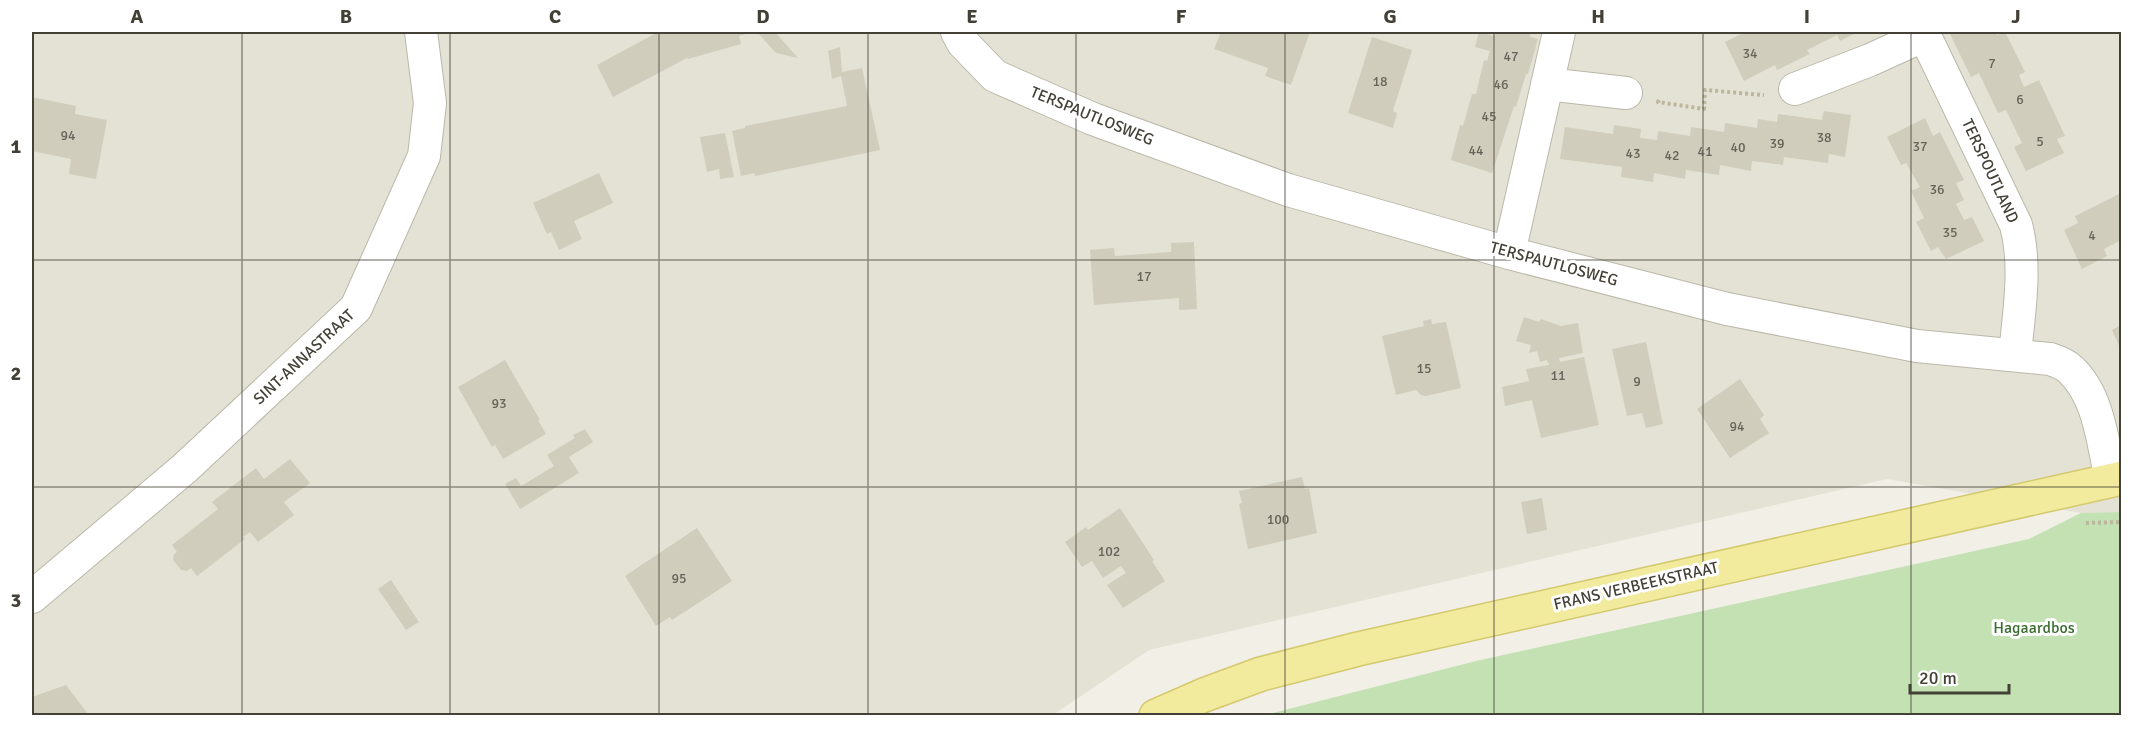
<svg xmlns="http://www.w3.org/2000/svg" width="2153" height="747" viewBox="0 0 2153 747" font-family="Signika,sans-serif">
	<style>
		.residential { fill: #e4e2d4 }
		.green { fill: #c3e1b3 }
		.building { fill: #d1cdbc }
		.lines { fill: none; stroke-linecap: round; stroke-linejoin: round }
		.minor-casing { stroke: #bbb8a9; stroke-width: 34 }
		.major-casing { stroke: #d5c96f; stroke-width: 36 }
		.path { stroke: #bbb69c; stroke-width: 4; stroke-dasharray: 3 3; stroke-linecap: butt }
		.minor { stroke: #fff; stroke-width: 32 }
		.major { stroke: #f2ea9d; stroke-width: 33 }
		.grid { fill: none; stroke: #434036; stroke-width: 1.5; stroke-opacity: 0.55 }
		.labels { text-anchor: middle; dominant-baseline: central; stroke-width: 6; stroke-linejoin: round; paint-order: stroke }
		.number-label { font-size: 14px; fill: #666358 }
		.street-label { font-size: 16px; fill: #434036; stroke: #fff }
		.park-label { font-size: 16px; fill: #3c6d30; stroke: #fff }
		.neatline { fill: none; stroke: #434036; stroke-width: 2 }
		.grid-label { font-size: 20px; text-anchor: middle; font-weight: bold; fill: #434036 }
	</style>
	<rect width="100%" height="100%" fill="#f1efe6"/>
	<path class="residential" d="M32 32H2121V512L2081 513 1887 479 1149 650 1053 715H32Z"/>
	<path class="green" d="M2121 512V715H1265L1476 661 2029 539 2081 513Z"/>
	<path class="building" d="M658 32H753L739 36 741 44 688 59 687 58 613 97 597 65Z
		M757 32H775L798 58 776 53Z
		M1221 32H1310L1291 85 1265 76 1268 68 1214 49Z
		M1479 32 1495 36 1496 32H1531L1530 37 1538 39 1528 74H1526L1516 107 1514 106 1492 173 1451 160 1460 125 1463 126 1472 94H1476L1484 60 1487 61 1490 51 1475 47Z
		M1745 32H1858L1840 41 1837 35 1807 50 1810 54 1777 70 1775 65 1744 81 1725 42Z
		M1949 32H1995L1997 35 2005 32 2025 72 2019 75 2024 87 2039 80 2065 136 2057 139 2064 153 2026 171 2014 147 2022 143 2006 110 1998 113 1979 73 1971 77Z
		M1372 37 1412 50 1393 111 1397 113 1393 128 1348 113Z
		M840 47 842 72 862 68 880 150 755 176 754 173 741 176 732 131 745 128V126L847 106 841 76 832 79 828 51Z
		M32 97 76 106 75 114 107 120 96 179 69 174 71 159 32 151Z
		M1824 111 1851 115 1845 157 1829 154 1828 163 1784 157 1783 165 1752 161 1751 171 1720 165 1719 175 1686 170 1685 179 1654 173 1653 182 1621 177 1622 167 1560 159 1565 127 1613 134 1614 125 1641 129 1640 138 1657 140 1658 131 1690 136 1691 127 1724 132 1725 123 1757 128 1758 119 1777 122 1778 114 1822 120Z
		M1925 118 1933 136 1940 132 1964 180 1956 183 1964 200 1956 204 1964 220 1972 217 1984 241 1946 259 1938 247 1931 251 1916 222 1924 218 1911 191 1920 187 1906 163 1901 165 1887 137Z
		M725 133 734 177 720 179 719 169 707 172 700 137Z
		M599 173 613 203 574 221 582 239 559 250 551 232 547 234 533 203Z
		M2121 193V240L2104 249 2107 256 2082 269 2064 230 2078 223 2075 216Z
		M1194 242 1197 309 1179 310V298L1094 305 1090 250 1114 248 1115 256 1171 252V243Z
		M1524 317 1539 322 1541 319 1561 326 1578 323 1583 353 1559 358 1560 362 1584 357 1599 425 1541 438 1532 400 1505 406 1502 387 1529 381 1526 369 1549 365 1547 360 1540 362 1537 351 1529 353 1531 345 1516 341Z
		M1431 319 1432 324 1446 322 1461 388 1426 396 1421 395 1416 390 1396 395 1382 336 1424 326 1423 321Z
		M2121 325V350L2112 330Z
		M1646 342 1663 424 1646 428 1642 413 1627 416 1612 349Z
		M505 360 540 420H538L546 434 503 459 495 445 492 447 458 387Z
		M1740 379 1764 415 1760 419 1769 433 1730 458 1697 409Z
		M585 429 593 442 569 457 579 473 520 509 505 484 516 478 521 486 554 466 547 455 575 438 573 435Z
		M290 459 310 483 284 502 294 515 258 542 250 532 243 537 245 539 197 576 191 568 187 571 181 570 173 560 174 554 177 552 172 545 218 509 212 502 256 468 264 479Z
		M1302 477 1305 489 1309 488 1317 533 1248 549 1239 504 1242 503 1239 491Z
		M1542 498 1547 530 1527 534 1521 502Z
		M1120 508 1154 560 1152 561 1165 581 1123 608 1107 585 1126 573 1121 566 1103 578 1092 561 1082 567 1065 542 1086 527 1088 530Z
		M697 528 732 581 672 620 670 617 656 626 625 576Z
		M391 580 419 622 406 630 378 589Z
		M66 685 88 714 85 716H32V697Z"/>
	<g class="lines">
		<defs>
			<path id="minor" d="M957 32 963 43 995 76 1093 119 1288 190 1509 253 1727 309 1917 346 2050 359C2056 361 2065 364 2070 369 2099 395 2103 444 2111 480
				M1923 32 2016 225C2027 266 2019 312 2015 354
				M1547 84 1626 93
				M1795 89 1870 60 1925 35
				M1509 253 1559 32
				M32 597 185 468 356 308 424 156 430 103 421 32"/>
			<path id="major" d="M1156 716 1204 695 1261 674 1358 649 2122 478"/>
		</defs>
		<use href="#minor" class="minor-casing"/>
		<use href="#major" class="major-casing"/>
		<path class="path" d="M1659 100 1658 102 1704 109 1705 90 1764 95
			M2086 523 2122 522"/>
		<use href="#minor" class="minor"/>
		<use href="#major" class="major"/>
	</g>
	<path class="grid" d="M242 32V716M450 32V716M659 32V716M868 32V716M1076 32V716M1285 32V716M1494 32V716M1703 32V716M1911 32V716M32 260H2122M32 487H2122"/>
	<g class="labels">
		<g class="number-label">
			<text x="1750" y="53">34</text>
			<text x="1511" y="56">47</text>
			<text x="1992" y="63">7</text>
			<text x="1380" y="81">18</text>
			<text x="1501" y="84">46</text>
			<text x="2020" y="99">6</text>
			<text x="1489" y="116">45</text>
			<text x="68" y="135">94</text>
			<text x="1824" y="137">38</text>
			<text x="2040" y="141">5</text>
			<text x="1777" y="143">39</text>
			<text x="1920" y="146">37</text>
			<text x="1738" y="147">40</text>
			<text x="1476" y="150">44</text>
			<text x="1705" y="151">41</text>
			<text x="1633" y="153">43</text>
			<text x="1672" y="155">42</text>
			<text x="1937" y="189">36</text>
			<text x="1950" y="232">35</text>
			<text x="2092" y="235">4</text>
			<text x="1144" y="276">17</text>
			<text x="1424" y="368">15</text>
			<text x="1558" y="375">11</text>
			<text x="1637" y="381">9</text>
			<text x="499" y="403">93</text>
			<text x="1737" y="426">94</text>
			<text x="1278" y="519">100</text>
			<text x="1109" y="551">102</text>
			<text x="679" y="578">95</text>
		</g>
		<g class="street-label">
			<text transform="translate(1092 116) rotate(22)">TERSPAUTLOSWEG</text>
			<text transform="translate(1990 171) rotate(65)">TERSPOUTLAND</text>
			<text transform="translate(1554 264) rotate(15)">TERSPAUTLOSWEG</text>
			<text transform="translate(304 357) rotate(-43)">SINT-ANNASTRAAT</text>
			<text transform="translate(1636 586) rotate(-13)">FRANS VERBEEKSTRAAT</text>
		</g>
		<g class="park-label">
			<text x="2034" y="628">Hagaardbos</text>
		</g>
	</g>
	<rect width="2153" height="747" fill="none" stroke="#ffffff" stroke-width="66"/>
	<path d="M1910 684v9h99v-9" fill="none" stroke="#434036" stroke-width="3"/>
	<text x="1919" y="684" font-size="18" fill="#434036" stroke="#ffffff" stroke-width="4.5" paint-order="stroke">20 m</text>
	<rect x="33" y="33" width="2087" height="681" class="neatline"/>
	<g class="grid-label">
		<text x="137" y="23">A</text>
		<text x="346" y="23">B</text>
		<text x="555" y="23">C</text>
		<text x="763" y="23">D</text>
		<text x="972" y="23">E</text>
		<text x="1181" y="23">F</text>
		<text x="1390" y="23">G</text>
		<text x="1598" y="23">H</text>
		<text x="1807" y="23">I</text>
		<text x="2016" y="23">J</text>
		<text x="16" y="153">1</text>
		<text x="16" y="380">2</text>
		<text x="16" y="607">3</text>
	</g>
</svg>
